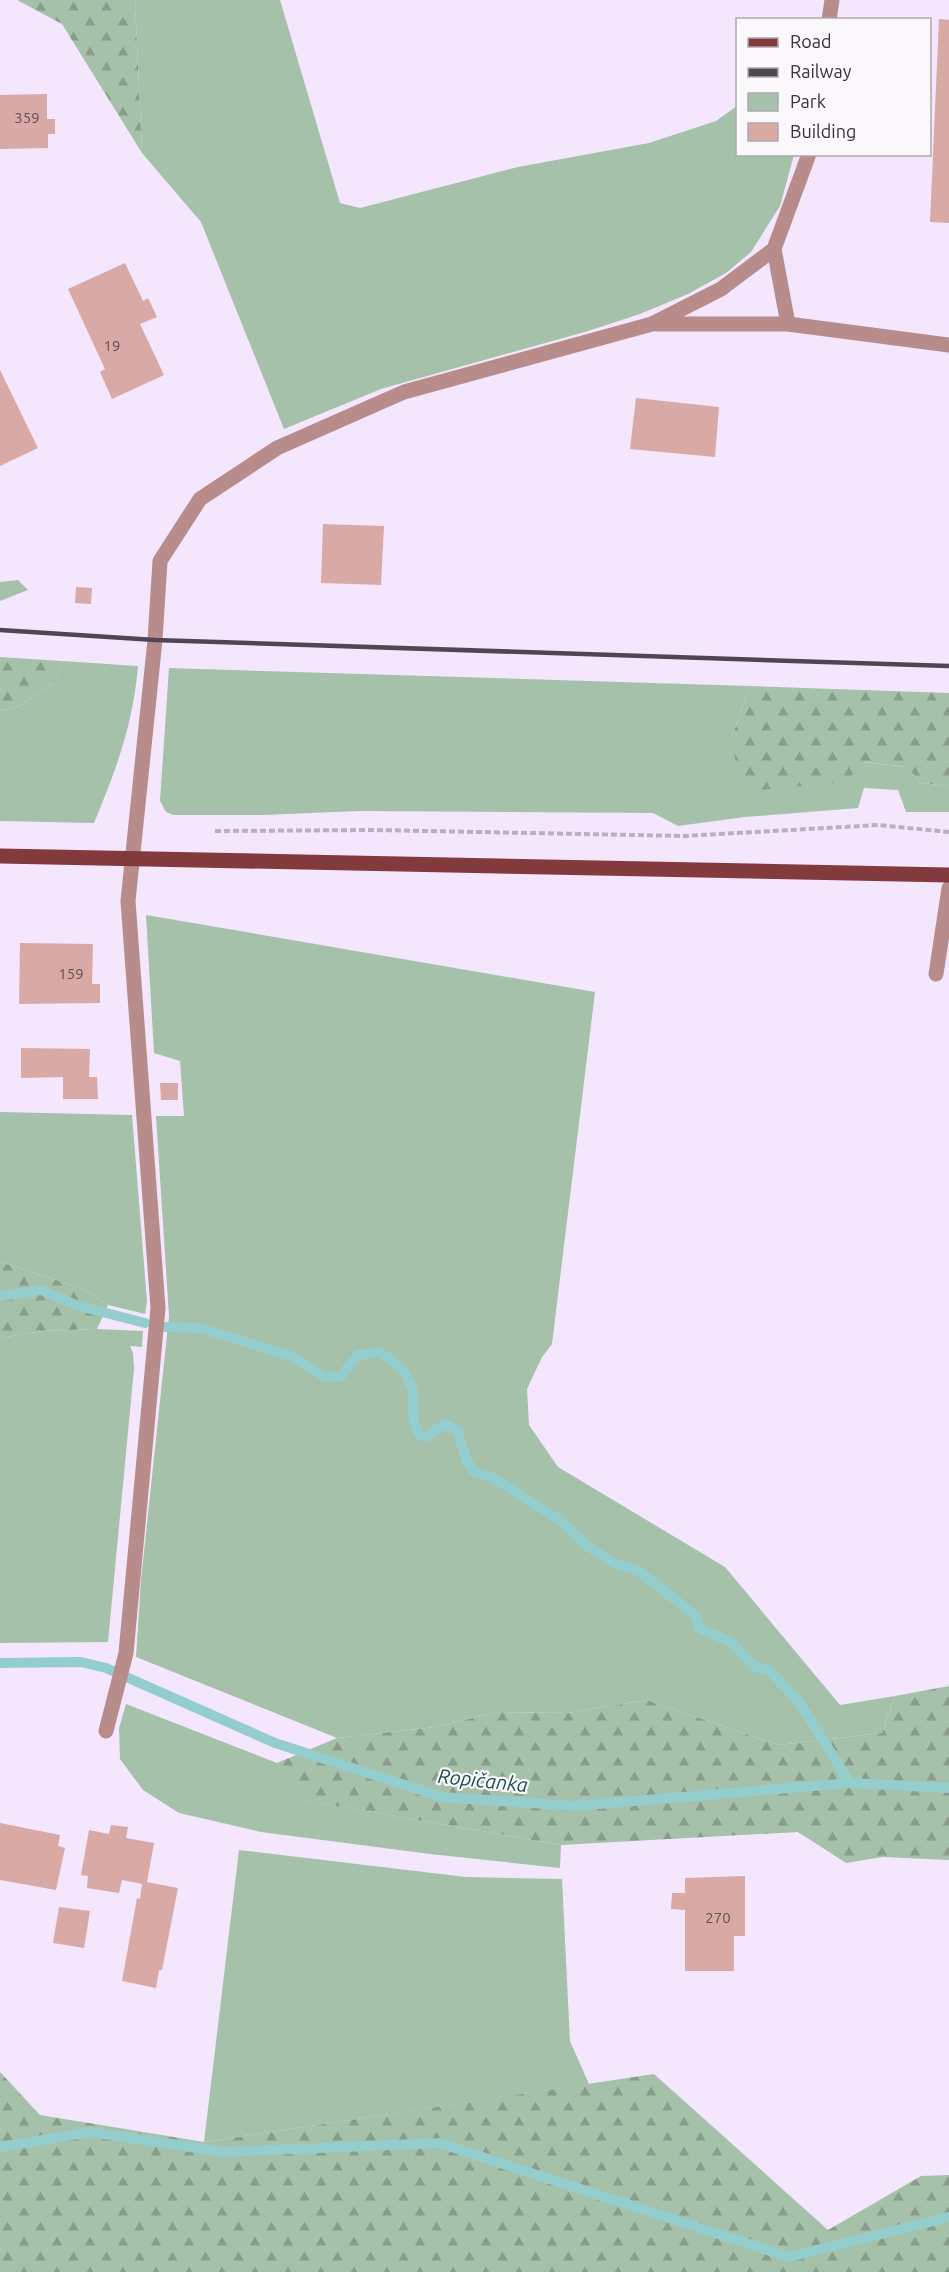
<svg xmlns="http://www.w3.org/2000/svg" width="949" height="2272" viewBox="0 0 949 2272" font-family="Ubuntu,sans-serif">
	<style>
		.green { fill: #a6c1a9 }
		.forest { fill: url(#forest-firs) }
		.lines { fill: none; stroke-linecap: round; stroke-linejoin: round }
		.stream { stroke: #94cdcd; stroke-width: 10 }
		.building { fill: #d9a9a5 }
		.path { stroke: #baafc1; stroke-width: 4; stroke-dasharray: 6 3; stroke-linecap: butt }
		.minor { stroke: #b78c8b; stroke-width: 15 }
		.major { stroke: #833a3d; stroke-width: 15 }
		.rail { stroke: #4e4752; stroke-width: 4.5 }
		.labels { text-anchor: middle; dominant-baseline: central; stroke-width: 4.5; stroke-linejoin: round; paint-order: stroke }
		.number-label { font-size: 15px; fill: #604f55 }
		.water-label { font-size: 20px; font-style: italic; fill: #1b4d4d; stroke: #fbf8fc }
	</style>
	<defs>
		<pattern id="forest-firs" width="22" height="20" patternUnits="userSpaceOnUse" patternTransform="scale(1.5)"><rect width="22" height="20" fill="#a6c1a9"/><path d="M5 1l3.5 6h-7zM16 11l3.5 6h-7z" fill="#889d8b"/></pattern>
	</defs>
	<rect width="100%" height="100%" fill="#f4e6fc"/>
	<path class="green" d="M135 0H280L340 203 360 208 518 167 649 143 716 121 737 106 738 154 794 155 780 206 751 252 726 273 688 294 640 314 588 331 381 389 284 429 201 222 142 153Z
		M18 580 28 590 0 601V582Z
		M62 661 138 666C133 725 116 770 94 823L0 821V711L19 706 55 682Z
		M169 668 749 686 732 737 863 762 907 767 921 783 949 786V812H906L898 790 864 788 858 808 745 817 678 826 653 813 359 811 263 815H173L166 812 160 801Z
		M146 915 595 992 552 1344 542 1357 527 1389 529 1425 558 1467 725 1567 840 1705 895 1696 882 1733 779 1745 647 1700 567 1713 498 1712 435 1727 337 1738 136 1657 141 1580 169 1316 156 1116H184L180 1061 154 1053Z
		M0 1112 132 1115 147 1301 145 1314 108 1305 82 1288 0 1262Z
		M97 1329 143 1331 142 1347 130 1346 133 1353 134 1369 108 1642 0 1643V1338L42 1331Z
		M126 1704 277 1763 298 1799 561 1845 560 1868 430 1854 261 1832 179 1813 143 1790 120 1759 119 1728Z
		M239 1850 466 1877 562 1879 570 2041 589 2084 204 2142Z"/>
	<path class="forest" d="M17 0H135L142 153 62 24Z
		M0 657 62 661 55 682 19 706 0 711Z
		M749 686 949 693V786L921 783 907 767 864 762 845 782 749 791 736 766 732 737Z
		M0 1262 82 1288 108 1305 97 1329 42 1331 0 1338Z
		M949 1686V1860L883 1857 846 1863 798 1832 561 1845 297 1799 277 1763 337 1738 435 1727 498 1712 567 1713 647 1700 779 1745 882 1733 895 1696Z
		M0 2072 40 2115 204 2142 654 2074 828 2230 921 2176 949 2175V2272H0Z"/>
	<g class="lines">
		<path class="stream" d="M0 1296 41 1290 79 1306 145 1323
			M166 1327 199 1328 291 1356 325 1377 341 1376 358 1355 379 1352 394 1362 405 1373 413 1391V1417L419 1435 426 1437 445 1424 457 1430 467 1461 475 1473 494 1478 564 1523 586 1545 614 1563 639 1571 696 1616 699 1628 731 1642 755 1667 769 1670 799 1702 850 1783
			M0 1663 81 1662 106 1668 275 1743 442 1797 574 1806 850 1783 949 1788
			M0 2147 90 2132 224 2152 439 2143 789 2257 949 2217"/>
	</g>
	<path class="building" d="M939 19 949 20V223L930 222Z
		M47 94V119H55V134H48V148L0 149V95Z
		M125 263 143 301 148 298 157 317 140 324 164 375 112 399 100 372 105 369 68 289Z
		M0 370 38 448 0 466Z
		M636 398 719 407 715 457 630 449Z
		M323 524 384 526 381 585 321 583Z
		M76 587 92 588 91 604 75 603Z
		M20 943 93 944 92 984H100V1003L19 1004Z
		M21 1048 90 1049 89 1077H97L98 1099H63V1077L21 1078Z
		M160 1083H178V1100H161Z
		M0 1823 60 1835 58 1846 65 1848 56 1890 0 1880Z
		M111 1825 128 1827 126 1838 154 1843 147 1882 178 1888 162 1970H159L156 1988 122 1981 137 1898 140 1899 142 1884 122 1880 119 1893 87 1888 88 1876 81 1875 89 1830 109 1834Z
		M745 1876V1936H734V1971H685V1910L671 1909 672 1893H685V1878Z
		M59 1907 90 1911 84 1948 53 1943Z"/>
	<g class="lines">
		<path class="path" d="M215 831 376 830 685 836 878 825 949 832"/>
		<path class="minor" d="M829 20 832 0
			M656 324H788L774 249
			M788 324 949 345
			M936 974 949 888
			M106 1731 126 1653 158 1308 128 901 155 640 160 561 200 499 277 448 404 392 652 324 721 289 774 249 809 154"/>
		<path class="major" d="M0 856 949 875"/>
		<path class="rail" d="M0 630 155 640 949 666"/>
	</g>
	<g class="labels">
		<g class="number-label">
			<text x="27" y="117">359</text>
			<text x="112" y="345">19</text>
			<text x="71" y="973">159</text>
			<text x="718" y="1917">270</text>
		</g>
		<g class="water-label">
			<text transform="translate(483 1780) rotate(6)">Ropičanka</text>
		</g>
	</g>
	<rect x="736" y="18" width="195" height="138" fill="#fbf8fc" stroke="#ada8ae" stroke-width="1.5"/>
	<rect x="748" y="38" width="30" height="9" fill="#833a3d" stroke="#ada8ae" stroke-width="1.5"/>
	<text x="790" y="48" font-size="18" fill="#37313a">Road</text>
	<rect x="748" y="68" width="30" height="9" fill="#4e4752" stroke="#ada8ae" stroke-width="1.5"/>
	<text x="790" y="78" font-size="18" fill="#37313a">Railway</text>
	<rect x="748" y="93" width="30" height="18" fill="#a6c1a9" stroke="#ada8ae" stroke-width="1.5"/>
	<text x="790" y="108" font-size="18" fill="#37313a">Park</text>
	<rect x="748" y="123" width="30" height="18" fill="#d9a9a5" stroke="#ada8ae" stroke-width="1.5"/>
	<text x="790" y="138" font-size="18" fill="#37313a">Building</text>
</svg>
